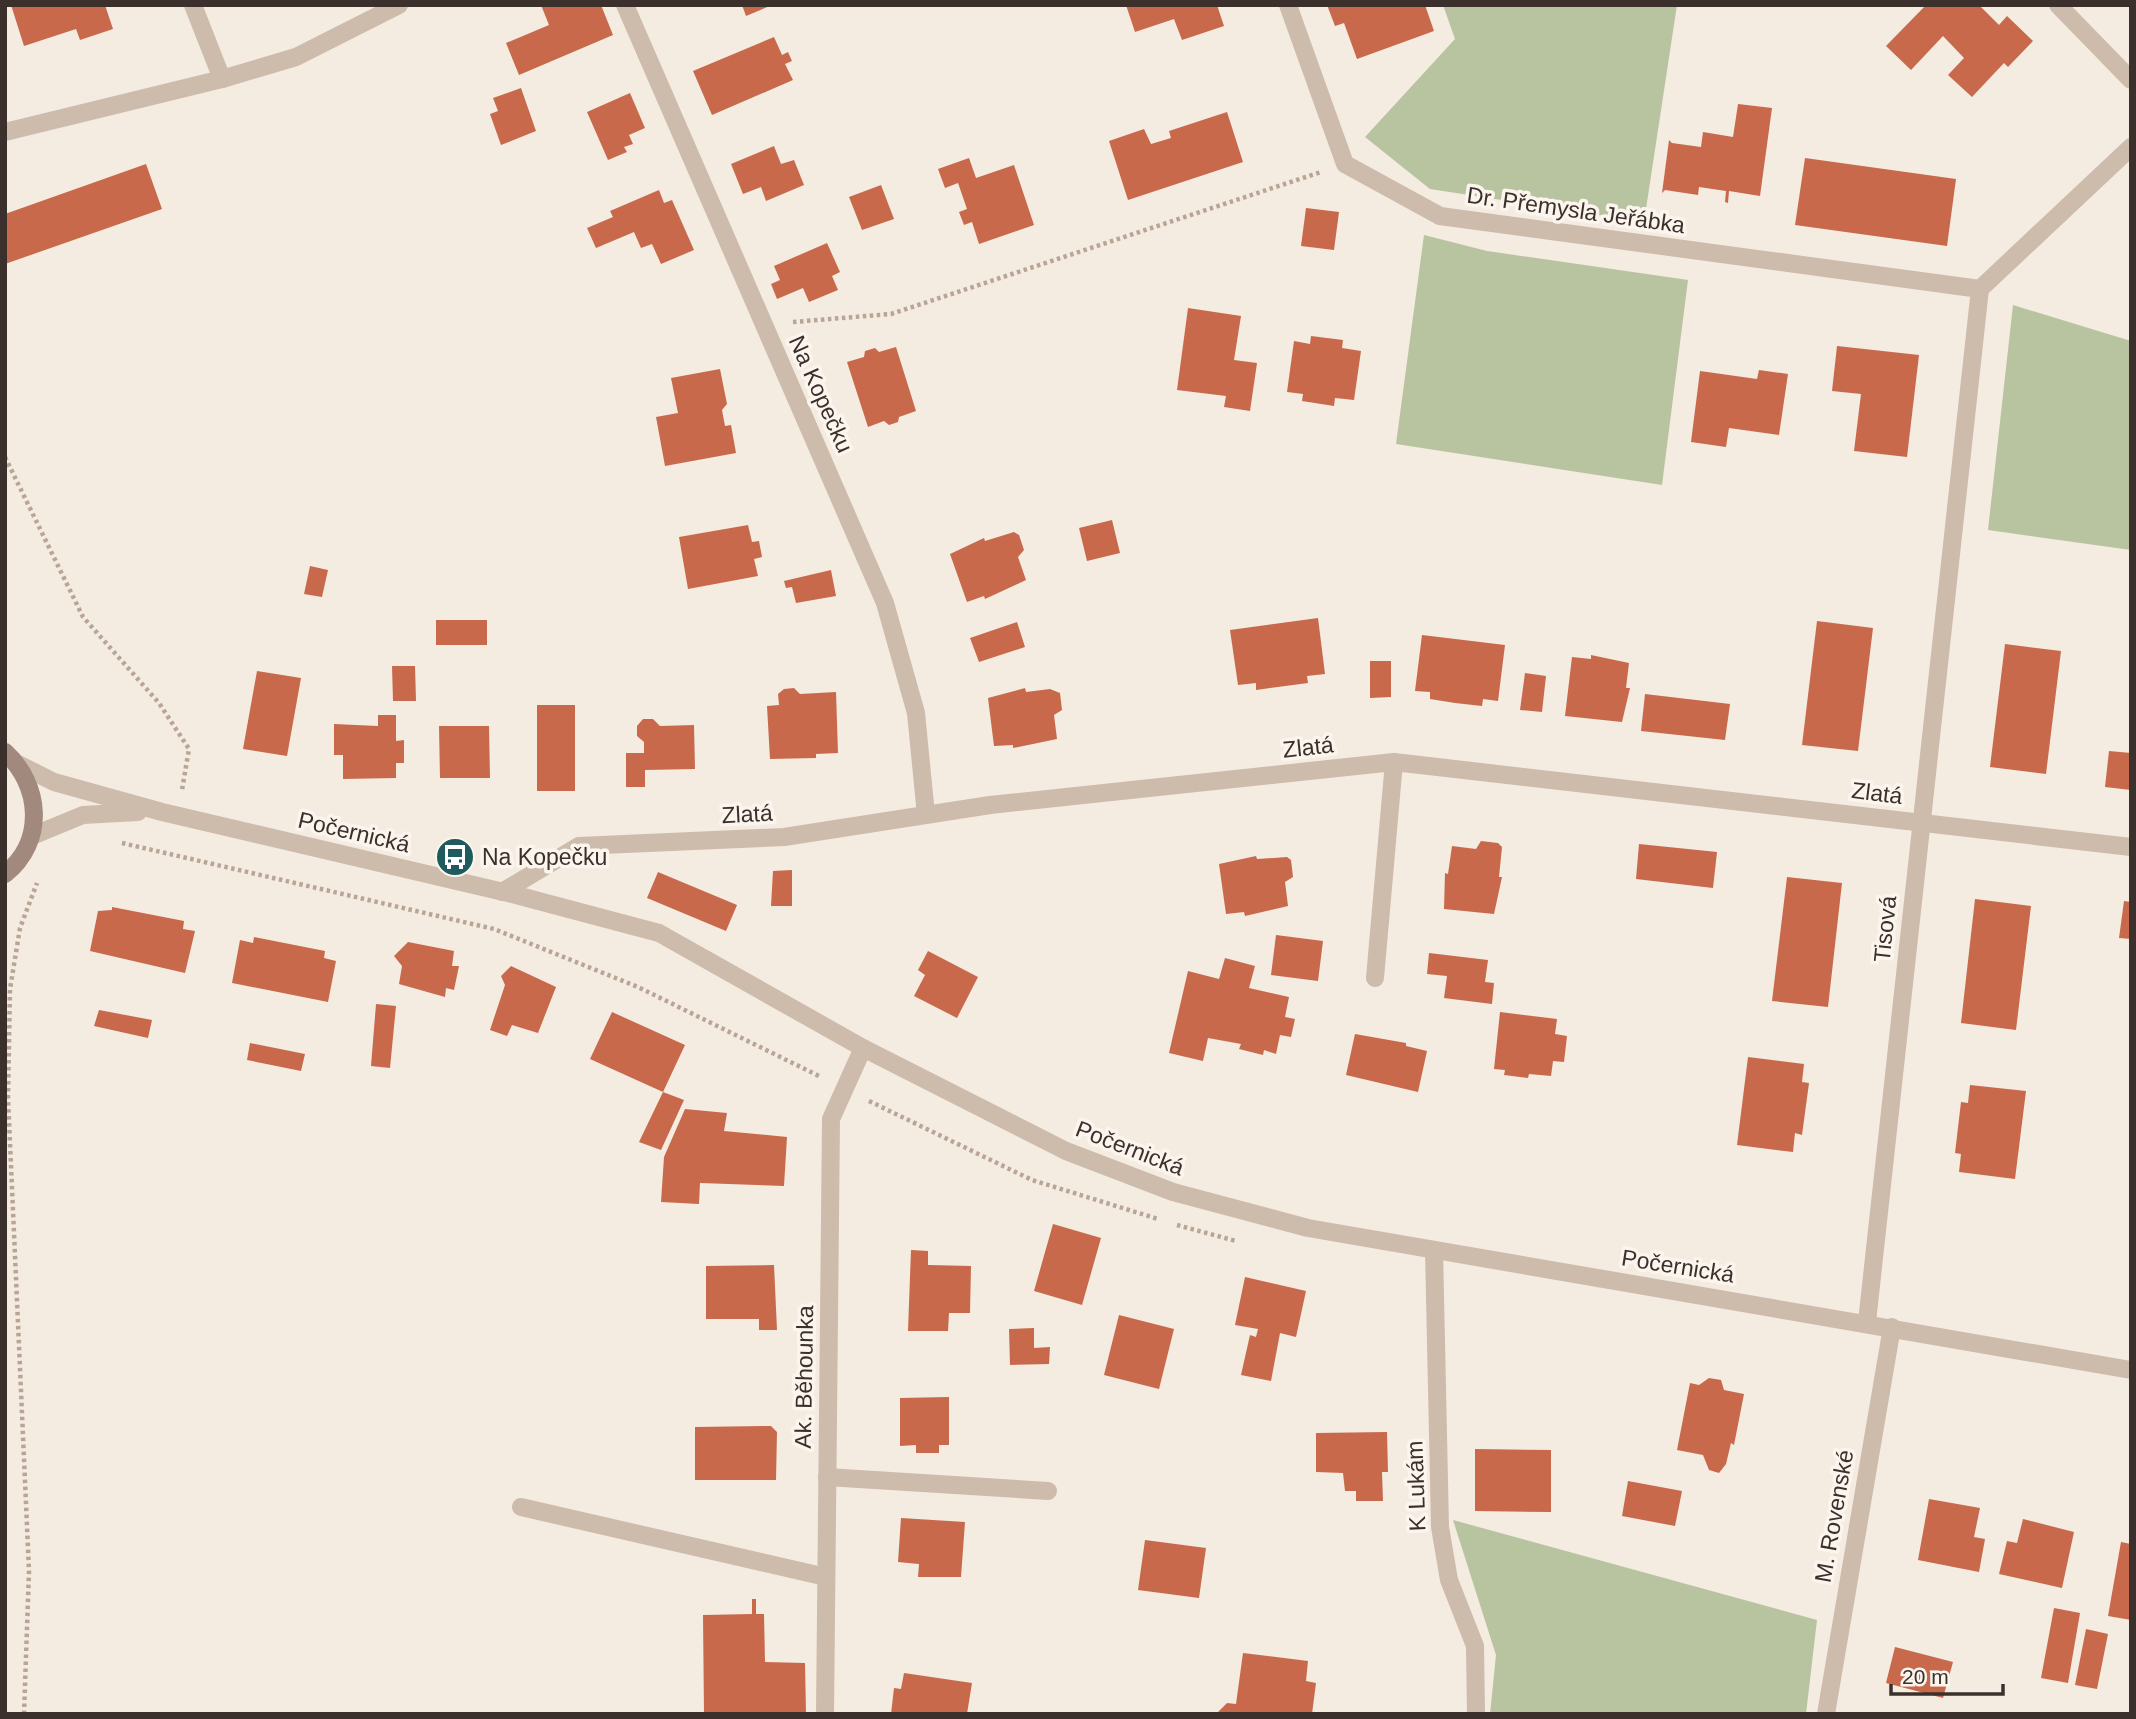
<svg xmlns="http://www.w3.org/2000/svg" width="2136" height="1719" viewBox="0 0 2136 1719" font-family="Helvetica,sans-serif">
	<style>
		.green { fill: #b8c4a0 }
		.building { fill: #c8694b }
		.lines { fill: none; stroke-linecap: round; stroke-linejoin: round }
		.path { stroke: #b9a596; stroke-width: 4.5; stroke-dasharray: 3.5 3.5; stroke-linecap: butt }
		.service { stroke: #cdbbac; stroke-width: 18 }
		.minor { stroke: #cdbbac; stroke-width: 18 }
		.tertiary { stroke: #cdbbac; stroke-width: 18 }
		.secondary { stroke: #a18a7d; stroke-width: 18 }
		.labels { text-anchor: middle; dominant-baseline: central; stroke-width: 7; stroke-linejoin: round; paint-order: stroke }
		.street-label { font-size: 23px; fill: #3b302b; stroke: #fbf5ee }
		.poi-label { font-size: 23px; fill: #3b302b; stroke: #fbf5ee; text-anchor: start }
	</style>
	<rect width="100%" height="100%" fill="#f4ebe1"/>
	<path class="green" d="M1443 5H1677L1644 222 1430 189 1365 137 1455 39Z
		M1424 235 1487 251 1688 280 1662 485 1396 444Z
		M2013 305 2131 341V550L1988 530Z
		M1453 1520 1817 1620 1806 1714H1490L1496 1655Z"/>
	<path class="building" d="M11 5H105L113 29 80 40 76 29 24 46Z
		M541 5H601L613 35 519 75 506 43 549 25Z
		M742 5H772L746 16Z
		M1126 5H1217L1224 26 1182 40 1174 19 1135 32Z
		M1327 5H1425L1434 31 1357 59 1344 23 1335 26Z
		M1926 5H1979L1999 25 2007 16 2033 41 2008 67 2004 63 1972 97 1948 75 1964 58 1943 36 1911 70 1886 46Z
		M774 37 782 55 788 52 792 61 785 64 793 80 712 115 693 71Z
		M521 88 536 131 501 145 490 114 498 111 493 98Z
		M630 93 645 128 629 135 633 144 624 147 627 152 608 160 587 112Z
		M1738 104 1772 108 1760 196 1729 191 1728 203 1725 202 1726 191 1699 187 1698 195 1665 190 1662 193 1669 140 1672 143 1701 147 1703 132 1733 137Z
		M1227 112 1243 162 1128 200 1109 141 1144 129 1151 144 1171 138 1169 131Z
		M774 146 781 164 794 160 804 185 766 201 761 187 743 194 731 164Z
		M969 158 976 178 1014 165 1034 225 979 244 972 222 964 225 959 212 967 209 958 183 945 188 938 169Z
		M1805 158 1956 179 1947 246 1795 225Z
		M146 164 162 209 5 264V214Z
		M881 185 894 219 862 230 849 197Z
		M659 190 664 203 672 200 694 250 661 264 652 244 641 248 634 232 596 248 587 228 613 217 610 211Z
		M1306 208 1339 212 1334 250 1301 246Z
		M827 243 840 272 832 276 838 290 809 302 803 288 777 299 771 284 780 280 774 266Z
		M1188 308 1241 316 1234 360 1257 363 1250 411 1224 407 1226 396 1177 390Z
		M1311 336 1343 340 1342 348 1361 351 1354 400 1335 398 1334 406 1302 401 1303 394 1287 392 1294 341 1310 344Z
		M1837 346 1919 355 1907 457 1854 451 1861 394 1832 391Z
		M896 347 916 411 899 417 898 422 889 425 884 421 868 427 847 362 864 357 865 351 875 348 879 352Z
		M720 369 727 404 722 410 725 426 731 425 736 453 665 466 656 417 678 413 671 378Z
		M1759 370 1788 374 1779 435 1729 428 1726 447 1691 442 1700 371 1757 379Z
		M1112 520 1120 553 1087 561 1079 528Z
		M748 525 752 542 759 541 762 557 754 559 758 576 688 589 679 537Z
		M1014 532 1019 535 1024 550 1018 557 1026 580 985 599 984 596 967 602 950 554 984 538 985 541Z
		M310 566 328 570 322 597 304 594Z
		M831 570 836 596 796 603 792 587 786 588 784 581Z
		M1318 618 1325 674 1307 676 1308 683 1256 690V683L1238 685 1230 630Z
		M436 620H487V645H436Z
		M1817 621 1873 628 1858 751 1802 745Z
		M1017 622 1025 647 979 662 970 638Z
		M1422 635 1505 645 1498 701 1483 699 1482 706 1455 703 1430 699V692L1415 691Z
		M2005 644 2061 651 2046 774 1990 767Z
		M1591 655 1629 663 1626 688H1630L1622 722 1565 716 1572 657 1591 659Z
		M1370 661H1391V697L1370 698Z
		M392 666H415L416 701H393Z
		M257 671 301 678 287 756 243 749Z
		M1525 673 1546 676 1542 712 1520 710Z
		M794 688 800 694 836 692 838 753 816 754V758L770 759 767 706 779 705 778 694 784 689Z
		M1025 688 1026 692 1050 689 1060 693 1062 710 1054 715 1057 739 1013 748V745L994 746 988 698Z
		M1645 694 1730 704 1725 740 1641 731Z
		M537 705H575V791H537Z
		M378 715H396V741L404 740V763H396V778L343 779V755H334V724L378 726Z
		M643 719H653L660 726 694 725 695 769 645 770V787H626V753H644V742L637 736V726Z
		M439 726H489L490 778H440Z
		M2109 751 2131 753V790L2105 787Z
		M1481 841 1498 843 1502 847 1499 877H1502L1494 914 1444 909 1445 873 1448 874 1452 846 1476 849Z
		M1639 844 1717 852 1713 888 1636 879Z
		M1256 856 1257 859 1287 857 1291 860 1293 877 1285 882 1288 906 1245 916 1244 912 1226 914 1219 864Z
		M792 870V906H771L773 871Z
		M658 872 737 905 726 931 647 898Z
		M1787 877 1842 883 1828 1007 1772 1001Z
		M1975 899 2031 906 2016 1030 1961 1023Z
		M2124 901 2131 902V939L2119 938Z
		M112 907 184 921 183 929 195 931 185 973 90 951 98 911 112 910Z
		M1276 935 1323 941 1318 981 1271 975Z
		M254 937 325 951 324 958 336 961 328 1002 232 983 240 940 253 943Z
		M408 942 454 951 452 966H459L454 990 446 988 445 997 399 984 402 966 394 956Z
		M928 951 978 977 957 1018 914 996 925 975 918 970Z
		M1429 953 1488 960 1485 982 1494 983 1492 1004 1444 998 1447 976 1427 974Z
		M1225 958 1255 966 1249 988 1289 997 1285 1017 1295 1019 1291 1037 1280 1035 1276 1054 1264 1050 1263 1055 1239 1049 1241 1044 1208 1038 1203 1061 1169 1053 1188 971 1219 979Z
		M511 966 556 987 538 1033 512 1025 507 1036 490 1030 505 985 501 976Z
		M376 1004 396 1006 390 1068 371 1066Z
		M99 1010 152 1020 148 1038 94 1026Z
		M612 1012 685 1045 663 1092 684 1100 661 1150 639 1142 663 1092 590 1059Z
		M1500 1012 1557 1019 1555 1034 1567 1036 1564 1062 1553 1061 1551 1076 1529 1074 1528 1078 1504 1075 1505 1070 1494 1069Z
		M1355 1034 1406 1043V1046L1427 1051 1418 1092 1346 1075Z
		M250 1043 305 1054 301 1071 247 1060Z
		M1748 1057 1804 1064 1802 1082 1809 1083 1802 1135 1795 1133 1793 1152 1737 1145Z
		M1970 1085 2026 1091 2015 1179 1959 1172 1961 1154 1955 1153 1961 1102 1968 1103Z
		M685 1109 727 1113 724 1131 787 1137 784 1186 700 1183 699 1204 661 1202 664 1157Z
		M1053 1224 1101 1238 1082 1305 1034 1291Z
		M911 1250 928 1251V1265L971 1266 970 1313H949L948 1331H908Z
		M774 1265 777 1330H759V1319H706V1266Z
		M1245 1277 1306 1291 1296 1337 1280 1333 1271 1381 1241 1375 1250 1335 1256 1337 1258 1329 1235 1325Z
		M1119 1315 1174 1329 1159 1389 1104 1375Z
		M1034 1328V1348L1050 1347 1049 1364 1010 1365 1009 1329Z
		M1709 1378 1721 1380 1724 1390 1744 1394 1734 1445 1731 1443 1726 1464 1719 1473 1709 1470 1703 1455 1677 1450 1690 1383 1699 1385Z
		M949 1397V1445H939V1453H916V1445L900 1446V1398Z
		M771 1426 777 1432 776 1480H695V1427Z
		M1387 1432 1388 1472H1382L1383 1501H1356V1491H1345L1343 1473 1316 1472V1433Z
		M1475 1449 1551 1450V1512L1475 1511Z
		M1628 1481 1682 1491 1675 1526 1622 1516Z
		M1929 1499 1980 1508 1974 1537 1985 1539 1979 1572 1918 1560Z
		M901 1518 965 1522 961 1577H918L919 1564 898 1562Z
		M2023 1519 2074 1532 2062 1588 1999 1574 2007 1541 2017 1543Z
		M1145 1540 1206 1548 1199 1598 1138 1590Z
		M2121 1542 2131 1544V1620L2108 1616Z
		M752 1599H756V1614H764L765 1662 805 1663 806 1714H704L703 1615 752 1614Z
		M2054 1608 2080 1613 2068 1683 2041 1678Z
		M2086 1629 2108 1634 2097 1689 2075 1685Z
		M1895 1647 1953 1662 1943 1698 1886 1683Z
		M1243 1653 1308 1661 1306 1681 1316 1683 1312 1714H1216L1227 1703 1236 1704Z
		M904 1673 972 1683 967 1714H891L894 1688 901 1689Z"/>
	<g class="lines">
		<path class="path" d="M793 322 891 314 1321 172
			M5 457 83 617 159 703 189 749 182 790
			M122 843 494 929 638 987 821 1077
			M869 1101 1032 1180 1158 1219
			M1177 1225 1236 1241
			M24 1714 29 1571 8 1098 10 989 20 928 37 883"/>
		<path class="service" d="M5 132 222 79
			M827 1477 1048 1491
			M521 1507 826 1577"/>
		<path class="minor" d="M193 5 222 79 296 57 399 5
			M625 5 885 603 916 713 926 815
			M1288 5 1345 164 1440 216 1980 289
			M2058 5 2131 80
			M502 892 579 846 784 837 990 805 1394 762 2131 847
			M1375 978 1394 762
			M1434 1250 1440 1527 1449 1580 1475 1646 1476 1714
			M1867 1322 1980 289 2131 147
			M825 1714 831 1119 863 1048
			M1826 1714 1892 1327"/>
		<path class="tertiary" d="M18 764 54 782 162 812 516 895 659 933 863 1048 1066 1151 1173 1192 1308 1228 2131 1370
			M32 836 83 815 138 812"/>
		<path class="secondary" d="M5 752C41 785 46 841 5 874"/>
	</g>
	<defs>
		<symbol id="bus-disc" viewBox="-11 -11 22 22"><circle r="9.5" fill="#1f5a5e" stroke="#fbf5ee"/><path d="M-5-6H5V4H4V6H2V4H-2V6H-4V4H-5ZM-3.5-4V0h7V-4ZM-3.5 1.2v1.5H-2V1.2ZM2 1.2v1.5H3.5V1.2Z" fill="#fff"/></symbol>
	</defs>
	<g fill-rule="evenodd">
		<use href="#bus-disc" x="433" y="835" width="44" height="44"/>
	</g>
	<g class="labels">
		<g class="street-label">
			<text transform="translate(1576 210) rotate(8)">Dr. Přemysla Jeřábka</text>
			<text transform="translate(821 394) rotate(66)">Na Kopečku</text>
			<text transform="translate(1308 747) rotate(-6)">Zlatá</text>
			<text transform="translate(1877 793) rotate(7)">Zlatá</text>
			<text transform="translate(747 814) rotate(-3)">Zlatá</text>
			<text transform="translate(354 832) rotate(13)">Počernická</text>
			<text transform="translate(1885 929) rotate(-84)">Tisová</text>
			<text transform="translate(1130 1148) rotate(21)">Počernická</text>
			<text transform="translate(1678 1266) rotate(9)">Počernická</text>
			<text transform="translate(804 1377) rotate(-89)">Ak. Běhounka</text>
			<text transform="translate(1416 1486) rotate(-92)">K Lukám</text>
			<text transform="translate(1834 1516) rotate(-80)">M. Rovenské</text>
		</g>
		<g class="poi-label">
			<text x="482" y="857">Na Kopečku</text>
		</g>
	</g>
	<rect width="2136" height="1719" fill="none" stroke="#3b302b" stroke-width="14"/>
	<path d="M1891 1684v10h112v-10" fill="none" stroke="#3b302b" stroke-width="3.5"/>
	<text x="1902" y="1684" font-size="21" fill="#3b302b" stroke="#fbf5ee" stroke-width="5" paint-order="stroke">20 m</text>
</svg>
